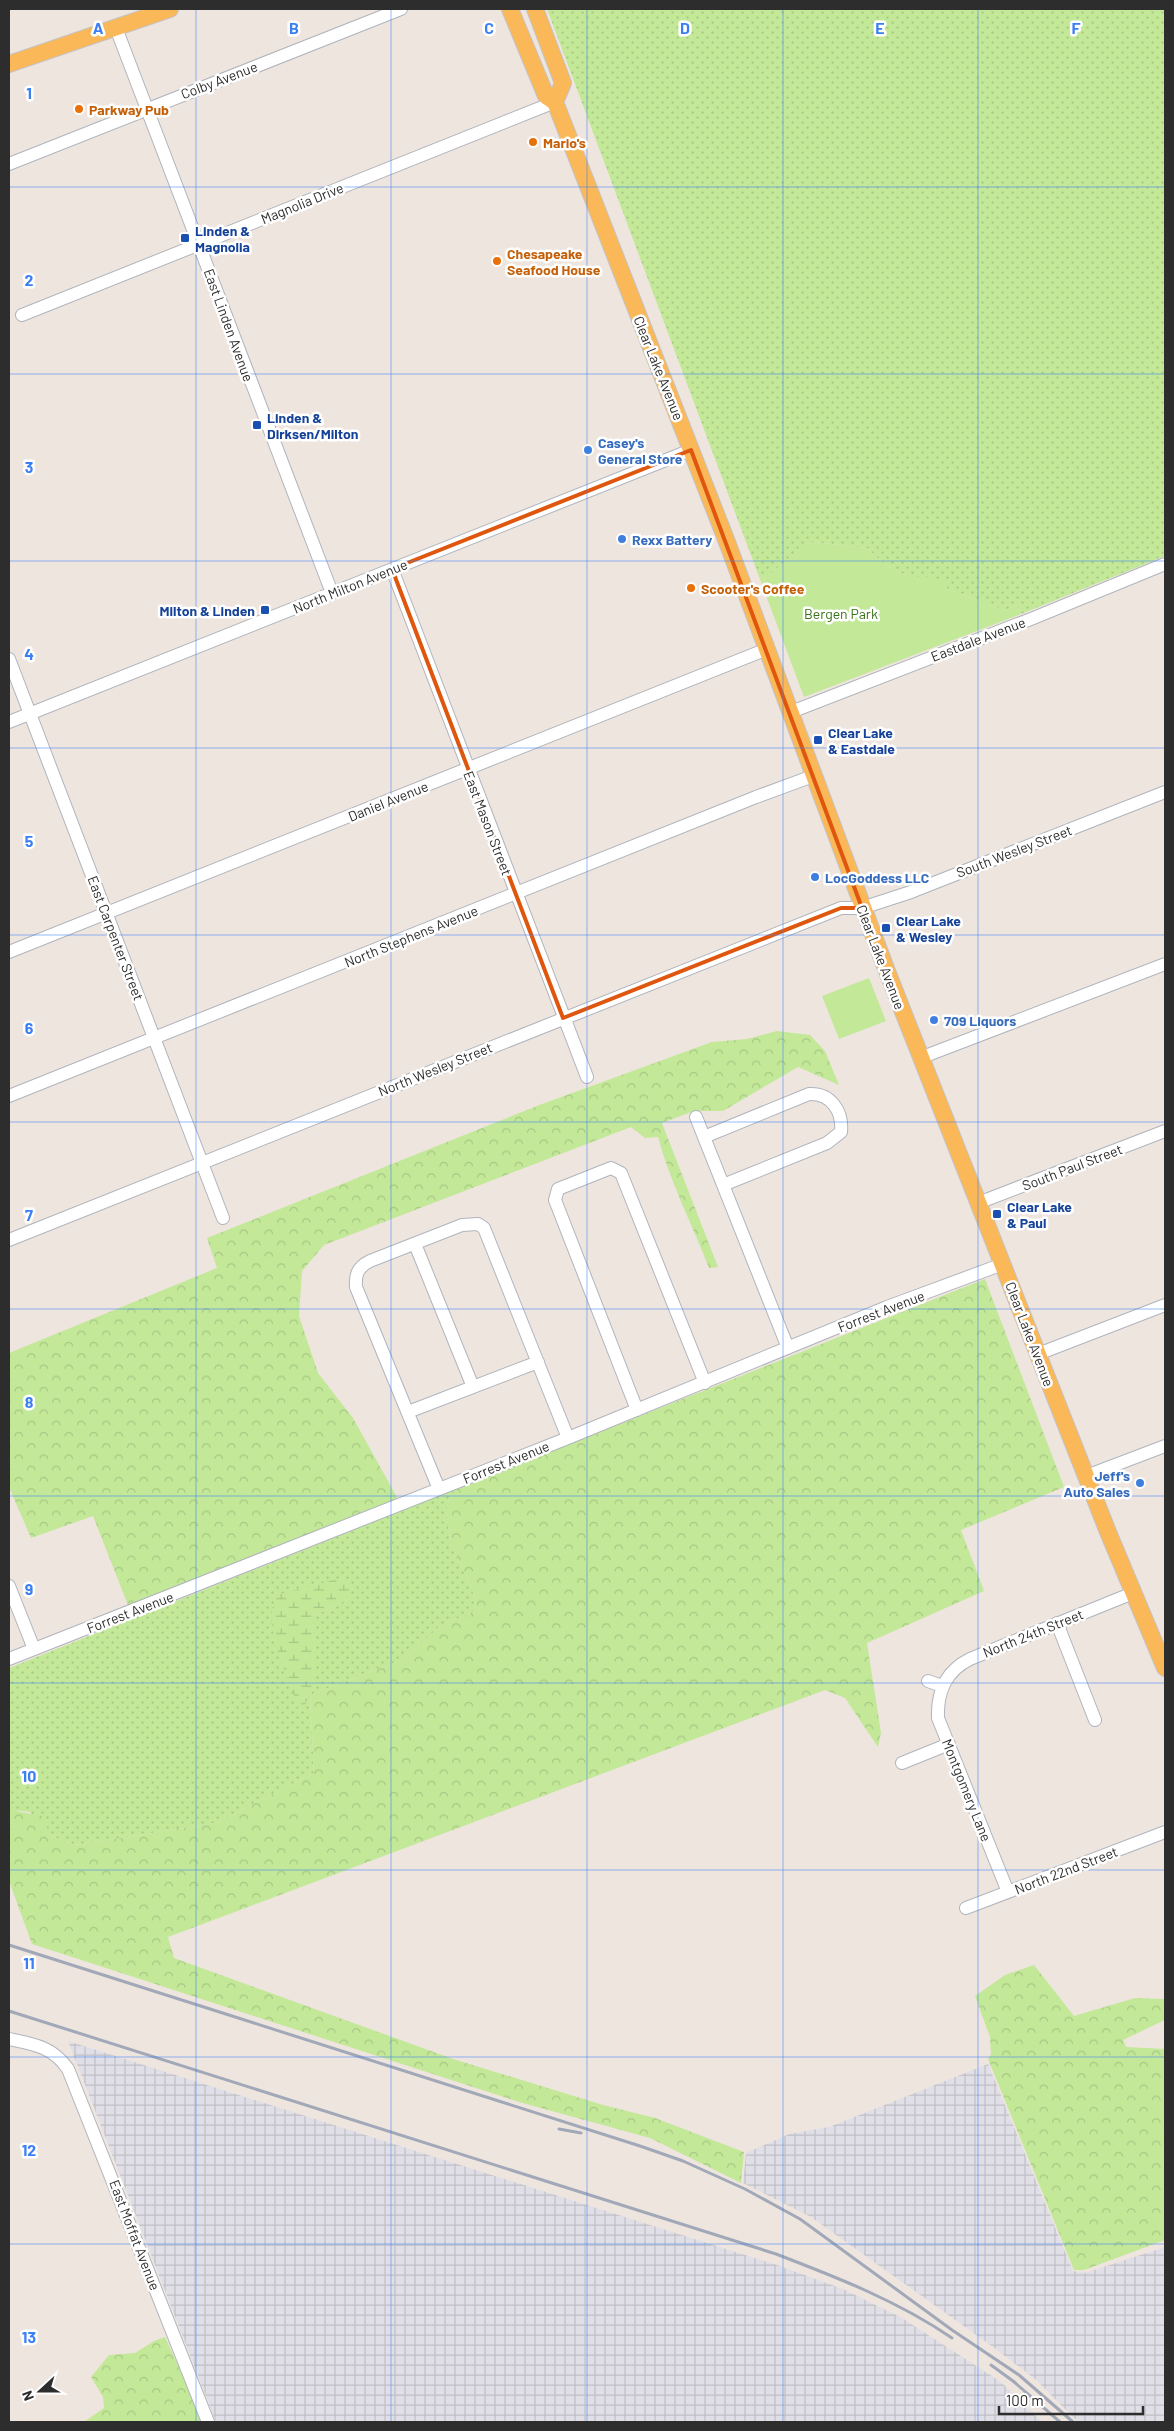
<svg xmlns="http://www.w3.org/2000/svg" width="1174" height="2431" viewBox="0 0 1174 2431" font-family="Barlow,sans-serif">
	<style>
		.industrial { fill: url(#industrial-grid) }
		.grass { fill: url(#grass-dots); fill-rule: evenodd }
		.forest { fill: url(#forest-crowns) }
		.wetland { fill: url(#wetland-marsh) }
		.park { fill: #c2e898 }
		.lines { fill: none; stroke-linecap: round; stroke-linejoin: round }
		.minor-casing { stroke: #afb5bd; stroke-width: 14 }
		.major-casing { stroke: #c4c4c4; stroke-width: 18 }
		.minor { stroke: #fff; stroke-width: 12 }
		.major { stroke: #fab859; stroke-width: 16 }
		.rail { stroke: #a1a8b8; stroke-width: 3 }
		.marked { fill: none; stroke: #df570e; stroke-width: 4; stroke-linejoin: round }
		.grid { fill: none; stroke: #3b7ff4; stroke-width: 1; stroke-opacity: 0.55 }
		.food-dot { fill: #e8710a; stroke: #fff; stroke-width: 2 }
		.transit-dot { fill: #1a4fb4; stroke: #fff; stroke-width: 2 }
		.shop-dot { fill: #3f7fe0; stroke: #fff; stroke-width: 2 }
		.labels { text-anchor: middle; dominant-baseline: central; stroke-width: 5; stroke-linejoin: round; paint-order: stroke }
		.street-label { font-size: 14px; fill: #2d2d2d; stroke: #fff }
		.food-label { font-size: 14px; font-weight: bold; fill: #c56008; stroke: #fff; text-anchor: start }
		.transit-label { font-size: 14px; font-weight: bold; fill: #164399; stroke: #fff; text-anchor: start }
		.shop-label { font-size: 14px; font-weight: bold; fill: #366cbe; stroke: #fff; text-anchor: start }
		.park-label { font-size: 14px; fill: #397116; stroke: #fff }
		.grid-label { font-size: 16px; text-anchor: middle; font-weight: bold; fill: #3b7ff4; stroke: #fff; stroke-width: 5; stroke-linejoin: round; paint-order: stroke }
	</style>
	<defs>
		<pattern id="industrial-grid" width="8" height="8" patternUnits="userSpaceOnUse" patternTransform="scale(1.25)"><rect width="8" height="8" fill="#e0dfe7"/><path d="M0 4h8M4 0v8" fill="none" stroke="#c0c0c6"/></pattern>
		<pattern id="grass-dots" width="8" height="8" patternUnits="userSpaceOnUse" patternTransform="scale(1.25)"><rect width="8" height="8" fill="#c2e898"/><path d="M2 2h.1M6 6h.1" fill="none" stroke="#a7c783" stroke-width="1.8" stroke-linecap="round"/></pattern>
		<pattern id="forest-crowns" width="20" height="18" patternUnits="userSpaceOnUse" patternTransform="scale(1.25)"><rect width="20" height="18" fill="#c2e898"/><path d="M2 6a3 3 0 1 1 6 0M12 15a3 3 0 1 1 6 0" fill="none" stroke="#a7c783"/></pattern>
		<pattern id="wetland-marsh" width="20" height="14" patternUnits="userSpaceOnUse" patternTransform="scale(1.25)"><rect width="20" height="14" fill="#c2e898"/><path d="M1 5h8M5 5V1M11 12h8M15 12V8" fill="none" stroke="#a7c783"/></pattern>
	</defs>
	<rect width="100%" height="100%" fill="#efe5df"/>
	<path class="industrial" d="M68 2041 777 2265 843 2289 902 2318 1001 2382 1042 2422H216Z
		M988 2064 1073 2271 1085 2273 1165 2247V2422H1078L1035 2379 993 2347 811 2217 743 2183 746 2153 789 2134 829 2127Z"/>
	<path class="grass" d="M547 9H1165V556L1021 614 1018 607 1012 604 1007 611 947 589 932 577H909L884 564 867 548 814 542 805 544 761 582Z
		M451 1491C439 1525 455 1550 468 1581 472 1591 477 1600 476 1611L441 1625 404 1659 310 1695 314 1773 216 1823 75 1845 51 1836 30 1812 12 1810 9 1807V1668ZM277 1595 351 1598 313 1616 314 1687 300 1713 295 1694 287 1676Z"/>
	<path class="forest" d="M777 1031 810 1035 825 1051 839 1085 798 1067 723 1111H694L662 1123 718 1267 709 1268C692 1224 670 1182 658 1137L645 1138 631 1127 324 1245 302 1271 299 1316 318 1373 353 1418 398 1499 128 1605 93 1516 31 1538 9 1487V1353L217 1268 207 1238 542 1104 712 1042 747 1039Z
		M985 1279 1064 1487 961 1530 984 1591 867 1643 881 1733 878 1747 845 1698 825 1690 168 1937 174 1958 453 2059 603 2105 655 2118 744 2152 741 2183 650 2138 519 2102 32 1944 9 1881V1807C16 1813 33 1813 42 1816L51 1836 75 1845 216 1823 314 1773 310 1695 404 1659 441 1625 476 1611C477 1600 472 1591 468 1581 455 1550 439 1525 451 1491Z
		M1034 1965 1074 2016 1135 1998 1164 1999 1165 2020 1123 2040 1126 2047 1165 2049V2240L1084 2270H1074L988 2059 991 2054 990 2037 975 1996 1005 1975Z
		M165 2337 204 2422H84L104 2408 103 2397 91 2377 109 2355 135 2353 154 2341Z"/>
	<path class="wetland" d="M341 1578 351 1585V1598L313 1616 314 1687 300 1714C292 1680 259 1628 277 1595Z"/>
	<path class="park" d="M814 542 867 548 884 564 909 577H932L947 582V589L1007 611 1012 604 1018 607 1021 614 804 697 761 582 805 544Z
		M869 978 886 1021 839 1039 822 996Z"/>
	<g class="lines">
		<defs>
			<path id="minor" d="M116 28 332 593
				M9 164 401 9
				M22 315 555 102
				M392 569 587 1077
				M9 659 223 1218
				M791 712 1031 619 1165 564
				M9 722 691 450
				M9 952 767 649
				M920 1058 1165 964
				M9 1096 756 797 813 776
				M696 1117 788 1348
				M704 1137 809 1094C831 1093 843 1111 841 1132L827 1143 723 1185
				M978 1203 1165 1131
				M9 1240 841 908H862L911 892 1165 792
				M415 1244 473 1387
				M1038 1354 1165 1305
				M637 1410 555 1200 558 1189 611 1168 621 1173 705 1383
				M408 1412 538 1362
				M1086 1476 1165 1446
				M439 1489 356 1287C355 1274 358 1267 370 1261L462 1225 478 1224 484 1228 568 1438
				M9 1586 34 1649
				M1057 1623 1095 1720
				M9 1659 568 1438 887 1307 1003 1264
				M928 1681 942 1686
				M902 1763 949 1744
				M1008 1892 938 1718C937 1691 946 1671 970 1659L1133 1593
				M966 1908 1165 1832
				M9 2039C34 2044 53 2047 68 2069L208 2422"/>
			<path id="major" d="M510 9 546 96 555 102 727 542 885 966 1108 1532 1165 1668
				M535 9 563 83 555 102
				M9 64 170 9"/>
		</defs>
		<use href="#minor" class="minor-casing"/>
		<use href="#major" class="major-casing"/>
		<use href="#minor" class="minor"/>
		<use href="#major" class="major"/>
		<path class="rail" d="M9 1945 640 2146 683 2161 745 2189 800 2219 952 2330 1019 2375 1073 2422
			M9 2011 776 2254C836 2277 898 2301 952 2338
			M559 2129 581 2133
			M991 2365 1013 2381 1060 2422"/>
	</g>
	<path class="marked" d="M691 450 862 908H841L563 1018 392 569Z"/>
	<path class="grid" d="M196 9V2422M391 9V2422M587 9V2422M783 9V2422M978 9V2422M9 187H1165M9 374H1165M9 561H1165M9 748H1165M9 935H1165M9 1122H1165M9 1309H1165M9 1496H1165M9 1683H1165M9 1870H1165M9 2057H1165M9 2244H1165"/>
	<g class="food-dot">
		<circle cx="79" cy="109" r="5"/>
		<circle cx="533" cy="142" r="5"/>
		<circle cx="497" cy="261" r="5"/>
		<circle cx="691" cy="588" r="5"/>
	</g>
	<g class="transit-dot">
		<rect x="180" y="233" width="10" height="10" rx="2.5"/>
		<rect x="252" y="420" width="10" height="10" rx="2.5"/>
		<rect x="260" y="605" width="10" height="10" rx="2.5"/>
		<rect x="813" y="735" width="10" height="10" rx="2.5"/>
		<rect x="881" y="923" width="10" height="10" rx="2.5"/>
		<rect x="992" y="1209" width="10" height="10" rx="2.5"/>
	</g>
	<g class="shop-dot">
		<circle cx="588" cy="450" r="5"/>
		<circle cx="622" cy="539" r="5"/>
		<circle cx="815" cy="877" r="5"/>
		<circle cx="934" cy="1020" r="5"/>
		<circle cx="1140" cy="1483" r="5"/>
	</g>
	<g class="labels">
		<g class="street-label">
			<text transform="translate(219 80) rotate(-21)">Colby Avenue</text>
			<text transform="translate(302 203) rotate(-22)">Magnolia Drive</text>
			<text transform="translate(229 325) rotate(70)">East Linden Avenue</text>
			<text transform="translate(659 368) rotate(68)">Clear Lake Avenue</text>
			<text transform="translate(350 586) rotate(-22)">North Milton Avenue</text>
			<text transform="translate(978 639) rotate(-21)">Eastdale Avenue</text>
			<text transform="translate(388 801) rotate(-22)">Daniel Avenue</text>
			<text transform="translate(488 823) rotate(69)">East Mason Street</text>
			<text transform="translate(1014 851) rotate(-21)">South Wesley Street</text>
			<text transform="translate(411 936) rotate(-22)">North Stephens Avenue</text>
			<text transform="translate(116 938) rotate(69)">East Carpenter Street</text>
			<text transform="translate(881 957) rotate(69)">Clear Lake Avenue</text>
			<text transform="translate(435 1069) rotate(-22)">North Wesley Street</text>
			<text transform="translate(1072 1167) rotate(-21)">South Paul Street</text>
			<text transform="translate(881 1311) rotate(-21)">Forrest Avenue</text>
			<text transform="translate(1030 1334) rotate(69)">Clear Lake Avenue</text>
			<text transform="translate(506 1462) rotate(-22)">Forrest Avenue</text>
			<text transform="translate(130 1612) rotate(-21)">Forrest Avenue</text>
			<text transform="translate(1033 1633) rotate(-22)">North 24th Street</text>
			<text transform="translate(967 1790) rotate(68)">Montgomery Lane</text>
			<text transform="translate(1066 1870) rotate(-21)">North 22nd Street</text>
			<text transform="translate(135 2235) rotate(69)">East Moffat Avenue</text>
		</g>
		<g class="food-label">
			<text x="89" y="109">Parkway Pub</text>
			<text x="543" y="142">Mario's</text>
			<text x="507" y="253">Chesapeake<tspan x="507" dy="16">Seafood House</tspan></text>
			<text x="701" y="588">Scooter's Coffee</text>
		</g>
		<g class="transit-label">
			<text x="195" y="230">Linden &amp;<tspan x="195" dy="16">Magnolia</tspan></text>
			<text x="267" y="417">Linden &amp;<tspan x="267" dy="16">Dirksen/Milton</tspan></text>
			<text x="255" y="610" text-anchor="end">Milton &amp; Linden</text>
			<text x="828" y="732">Clear Lake<tspan x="828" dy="16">&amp; Eastdale</tspan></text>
			<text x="896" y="920">Clear Lake<tspan x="896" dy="16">&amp; Wesley</tspan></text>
			<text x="1007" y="1206">Clear Lake<tspan x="1007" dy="16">&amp; Paul</tspan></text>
		</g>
		<g class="shop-label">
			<text x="598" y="442">Casey's<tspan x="598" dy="16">General Store</tspan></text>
			<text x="632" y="539">Rexx Battery</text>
			<text x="825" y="877">LocGoddess LLC</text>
			<text x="944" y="1020">709 Liquors</text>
			<text x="1130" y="1475" text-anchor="end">Jeff's<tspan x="1130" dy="16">Auto Sales</tspan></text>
		</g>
		<g class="park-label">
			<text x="841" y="613">Bergen Park</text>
		</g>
	</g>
	<g class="grid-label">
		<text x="98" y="34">A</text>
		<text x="294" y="34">B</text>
		<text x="489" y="34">C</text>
		<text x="685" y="34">D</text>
		<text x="880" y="34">E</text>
		<text x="1076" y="34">F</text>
		<text x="29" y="99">1</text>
		<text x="29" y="286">2</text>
		<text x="29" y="473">3</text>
		<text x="29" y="660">4</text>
		<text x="29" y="847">5</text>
		<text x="29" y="1034">6</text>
		<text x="29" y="1221">7</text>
		<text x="29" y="1408">8</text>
		<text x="29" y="1595">9</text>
		<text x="29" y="1782">10</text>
		<text x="29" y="1969">11</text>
		<text x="29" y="2156">12</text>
		<text x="29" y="2343">13</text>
	</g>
	<rect width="1174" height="2431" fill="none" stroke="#2d2d2d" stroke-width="20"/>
	<g transform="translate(40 2391) rotate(249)" stroke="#ffffff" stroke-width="4" paint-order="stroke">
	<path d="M0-4L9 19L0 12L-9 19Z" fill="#2d2d2d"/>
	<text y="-8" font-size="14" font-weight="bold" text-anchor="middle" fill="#2d2d2d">N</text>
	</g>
	<path d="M999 2406v8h144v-8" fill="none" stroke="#2d2d2d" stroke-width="2.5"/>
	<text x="1006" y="2406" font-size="15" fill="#2d2d2d" stroke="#ffffff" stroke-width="4" paint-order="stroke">100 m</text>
</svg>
